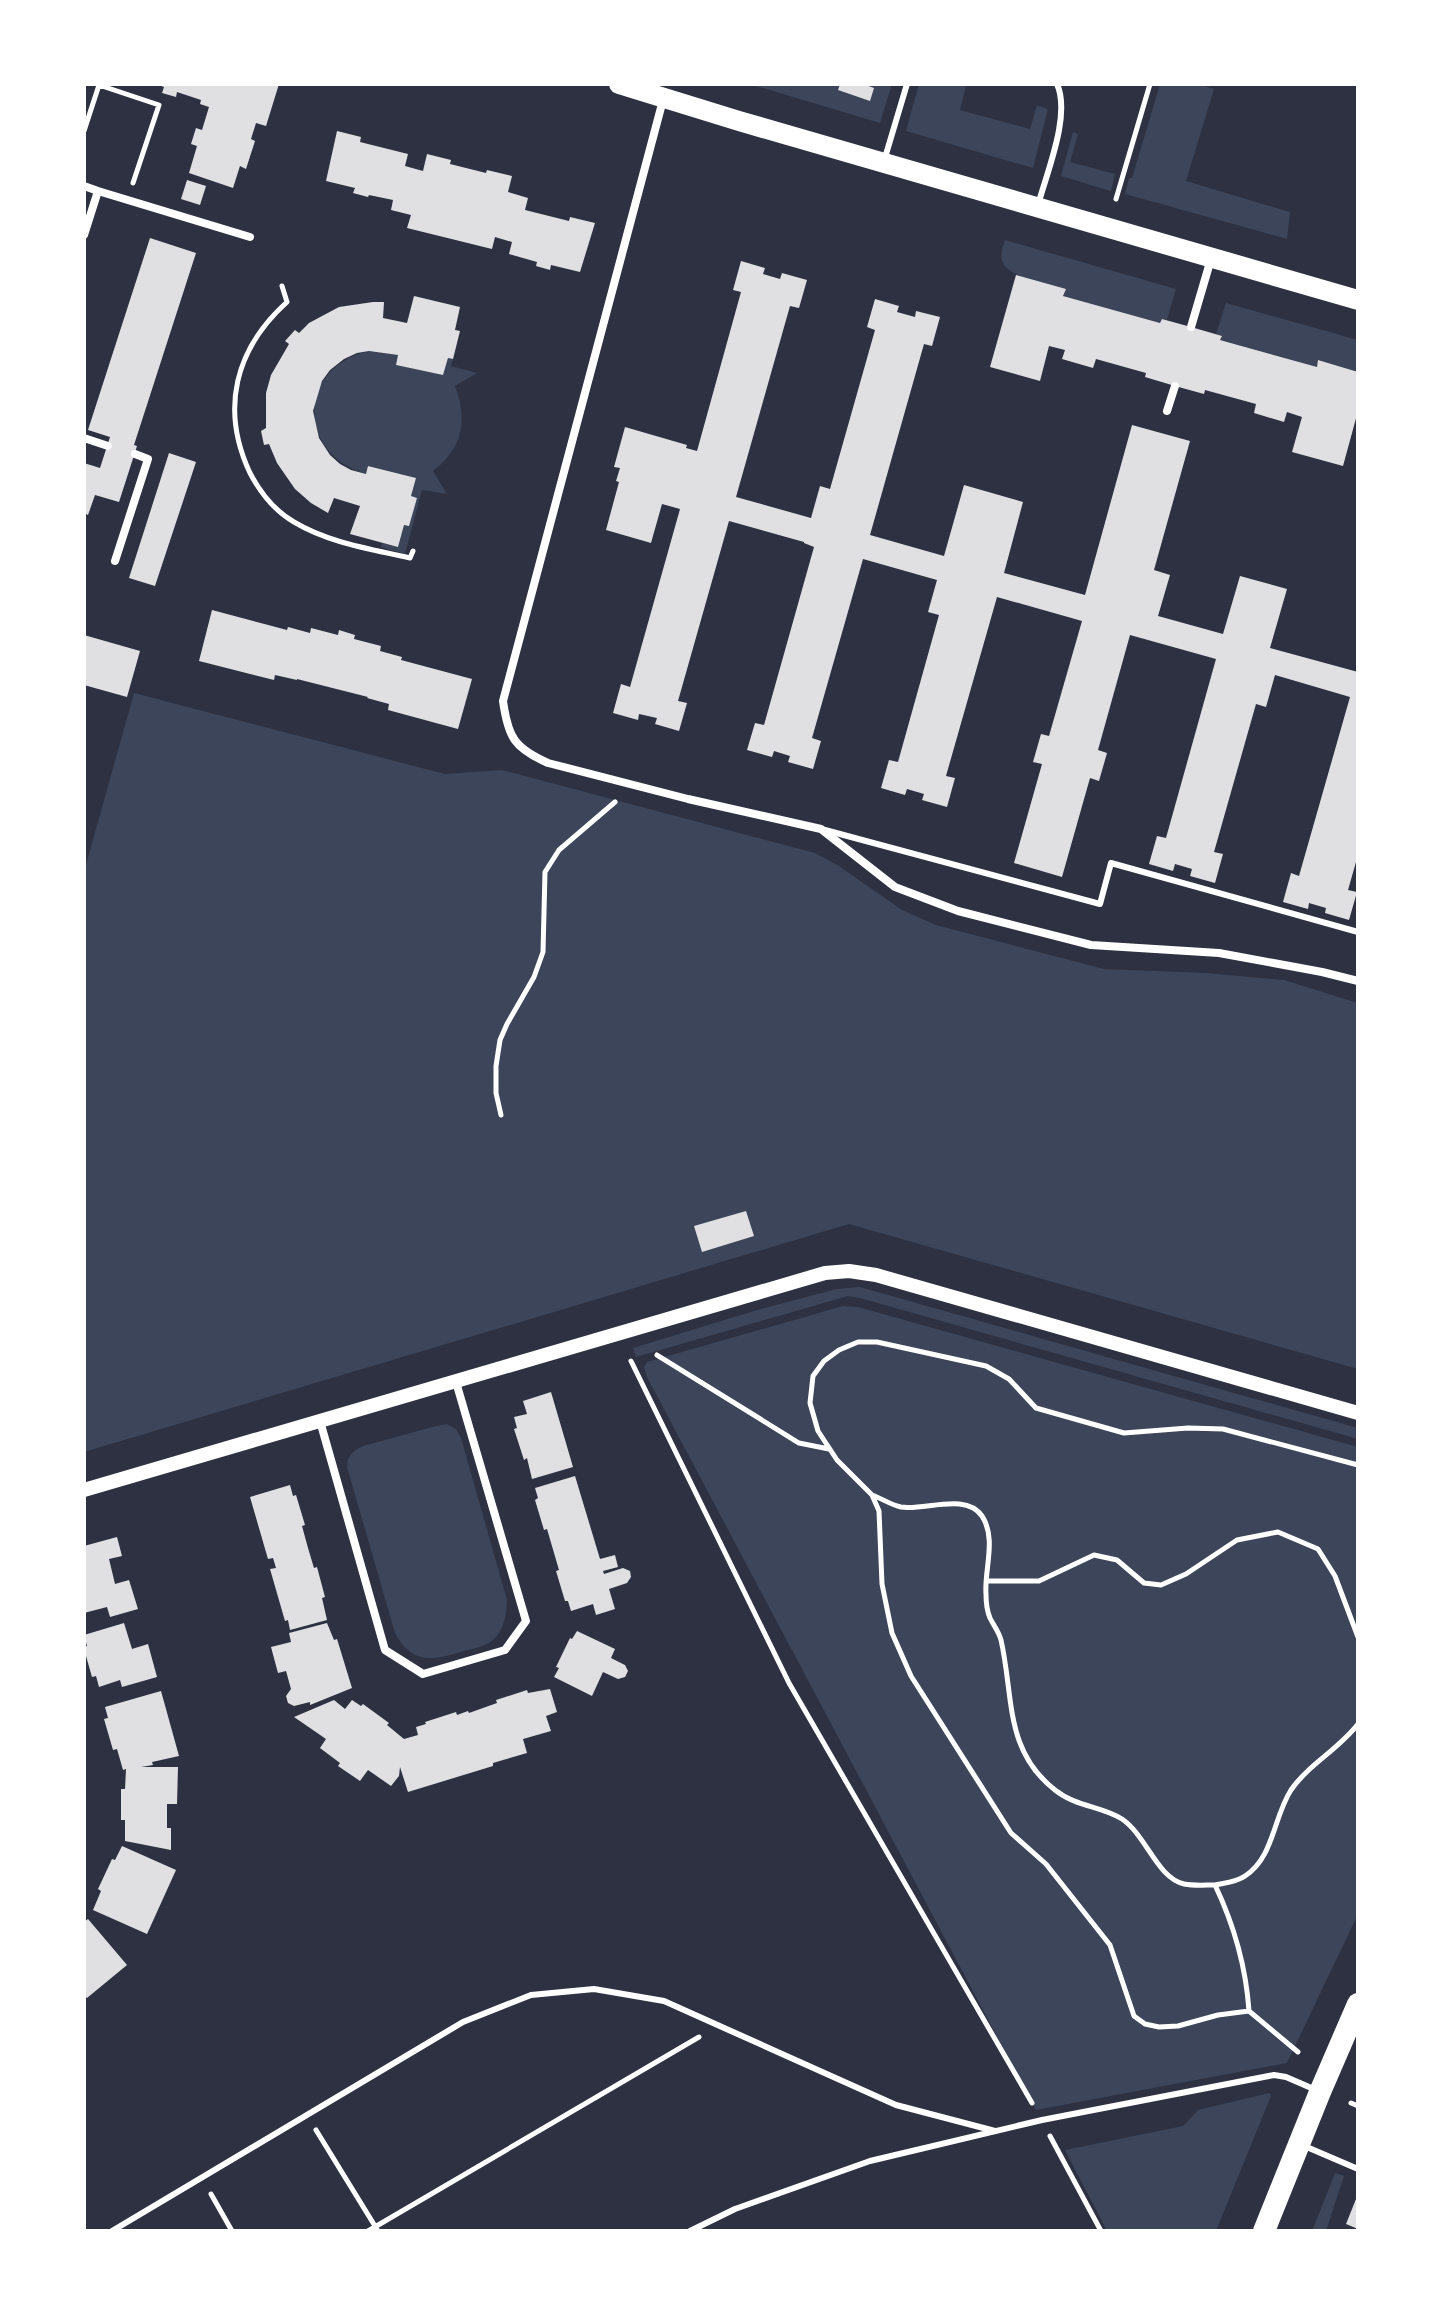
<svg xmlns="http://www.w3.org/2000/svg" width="1442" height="2315" viewBox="0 0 1442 2315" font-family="'PT Serif',serif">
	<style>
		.green { fill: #3c4559 }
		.building { fill: #e0e0e3 }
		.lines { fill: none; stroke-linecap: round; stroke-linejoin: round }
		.path { stroke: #fff; stroke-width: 5 }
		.service { stroke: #fff; stroke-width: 6 }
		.minor { stroke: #fff; stroke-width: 8 }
		.tertiary { stroke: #fff; stroke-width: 14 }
		.primary { stroke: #fff; stroke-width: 20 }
		.trunk { stroke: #fff; stroke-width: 22 }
	</style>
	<rect width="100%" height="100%" fill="#2d3142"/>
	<path class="green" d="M749 84H892L880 123Z
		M919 84H959L966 86 960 110 1030 129 1037 105 1048 109 1033 168 906 131Z
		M1160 84H1198L1214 89 1186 181 1290 212 1287 239 1125 194 1129 178H1132Z
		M1073 132 1078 134 1070 162 1115 174 1111 191 1061 176Z
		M1005 240 1176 289 1167 320 1162 319 1160 323 1063 296 1065 289C1049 284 1006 278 1002 260 1000 254 1003 246 1005 240Z
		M1226 303 1358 340V372L1319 360 1317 367 1221 340 1222 336 1216 334Z
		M369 351 398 355 396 365 443 375 448 358 453 359 451 366 477 373 455 386C468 420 463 448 433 471L447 494 422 490 405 554 381 547 382 543 398 546 404 525H409L411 496 416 478 369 466 366 474C296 454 297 367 369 351Z
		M134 693 445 774 502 770 815 853 839 866 902 910 936 925 1104 969 1206 973 1284 980 1358 1003V1369L849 1224 84 1452V872Z
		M860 1287 1358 1428V1439L860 1298 848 1296 636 1357 633 1348 754 1311 836 1289Z
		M843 1306 858 1307 1358 1447V1914L1287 2063 1036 2110 647 1377 644 1367 647 1362Z
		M447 1424 456 1429 461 1438 507 1600C506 1615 505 1629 493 1640 486 1646 473 1649 464 1651 434 1660 413 1666 395 1633L347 1467C347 1455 353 1451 363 1446L436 1426Z
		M1269 2093 1271 2096 1216 2231H1107L1065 2150 1183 2126 1198 2110Z
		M1335 2173 1344 2176 1326 2231H1312Z"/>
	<path class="building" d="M156 84H279L266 126 256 123 251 139 255 141 246 169 240 166 233 188 189 173 197 146 191 144 196 128 202 130 209 107 200 104 201 100 177 92 176 97 162 93 164 87Z
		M840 84H863L874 88 870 101 838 90Z
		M337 131 361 137 360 142 408 154 405 166 423 171 427 154 451 160 450 164 486 173 487 170 512 176 508 192 528 198 525 210 569 221 570 217 595 223 580 272 551 265 550 270 536 266 537 262 509 254 512 242 495 237 492 249 407 228 411 215 391 210 393 200 369 195 368 197 353 193 355 188 326 181Z
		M187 180 206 186 200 205 181 199Z
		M150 238 196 253 134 445 137 446 119 502 95 495 88 515 84 513V463L100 468 110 437 88 430Z
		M741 261 765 268 763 274 780 279 782 273 807 280 799 308 790 306 736 497 811 518 820 486 830 489 875 330 867 327 875 299 899 306 897 312 915 317 916 311 940 317 932 346 924 344 870 535 944 556 964 485 1023 502 1004 573 1085 595 1132 425 1190 441 1154 570 1170 575 1158 616 1223 634 1240 576 1287 589 1270 648 1358 672V855L1348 890 1357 892 1349 920 1325 913 1326 908 1309 903 1308 909 1283 902 1291 873 1299 876 1350 697 1275 675 1266 707 1256 704 1214 852 1223 854 1215 883 1190 876 1192 869 1175 864 1173 871 1149 864 1157 836 1166 838 1216 659 1130 635 1098 750 1107 753 1099 781 1090 778 1062 877 1014 863 1042 764 1033 762 1041 734 1049 736 1082 621 997 597 946 776 955 778 947 807 922 800 924 794 907 789 905 795 881 788 889 760 898 762 939 615 928 612 937 580 863 559 812 738 821 741 813 769 788 762 790 756 774 751 772 757 747 750 755 723 764 725 814 547 804 543V542L729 521 678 701 687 703 679 731 655 724 657 718 639 714 638 720 613 713 621 684 630 687 680 509 662 504 651 543 606 530 619 482 616 481 620 468 614 467 625 427 687 445 686 448 697 451 741 292 733 290Z
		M1016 275 1066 289 1063 296 1160 323 1162 319 1191 327 1222 336 1220 340 1317 367 1318 360 1358 372V411L1343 466 1292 452 1302 417 1287 412 1284 422 1254 413 1256 404 1205 390 1204 394 1175 386 1145 377 1146 373 1096 359 1093 368 1062 359 1065 350 1049 346 1040 381 990 367Z
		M414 296 460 307 455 330 460 331 453 359 448 358 443 375 396 365 398 355 369 351 357 353 344 359 330 370 322 381 313 411 319 438 330 455 340 464 351 470 366 474 368 466 416 478 411 496 417 498 409 526 404 525 398 547 350 534 360 506 334 498 328 513 311 503 295 489 277 463 269 444 264 445 261 431 266 428V393L271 375 289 344 285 341 295 330 299 333 309 323 339 307 373 302H384L383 318 407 323Z
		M169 453 196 462 155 586 129 578Z
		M212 610 287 630 288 627 310 633 311 628 338 635 339 630 355 635 354 639 381 646 380 651 402 657 401 660 472 679 458 729 388 710 389 704 367 698 368 697 297 679V680L275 675 274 680 199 661Z
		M84 635 140 651 127 697 84 685Z
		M746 1211 754 1236 702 1252 694 1226Z
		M551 1392 573 1467 532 1479 527 1458 524 1460 514 1429 517 1428 514 1417 527 1414 523 1401Z
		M575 1476 600 1559 615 1555 618 1567 603 1571 604 1574 623 1568 630 1571 631 1577 627 1583 609 1589 615 1609 596 1615 593 1604 571 1611 568 1601H565L556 1571 559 1570 547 1529 544 1530 535 1500 538 1498 535 1488Z
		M290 1485 293 1496 296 1495 305 1525 302 1526 308 1548 314 1568 317 1567 325 1597 322 1598 327 1620 290 1630 288 1620 285 1621 270 1569 276 1568 273 1558 268 1559 250 1497Z
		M117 1537 122 1556 109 1559 115 1584 129 1580 138 1609 110 1617 107 1607 84 1613V1546Z
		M124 1623 132 1649 148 1644 157 1677 122 1687 120 1680 99 1687 96 1676 92 1677 84 1649V1647L87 1646 84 1635Z
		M327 1623 334 1640 337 1639 352 1688 310 1705V1702L294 1706 288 1703 286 1696 291 1689 286 1671 278 1673 271 1647 291 1642 289 1633Z
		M577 1631 615 1649 611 1658 625 1665 628 1671 625 1677 618 1679 603 1672 592 1696 554 1677 559 1668 556 1667 570 1638 572 1639Z
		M550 1689 557 1712 546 1716 551 1731 523 1739 527 1753 493 1763V1766L408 1792 400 1767 399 1776 391 1786 368 1770 360 1781 338 1766 340 1763 320 1748 326 1739 294 1717 334 1700 345 1709 352 1700 361 1706 363 1704 389 1723 387 1725 404 1739 418 1735 416 1727 426 1724 425 1722 456 1712 457 1715 468 1711 469 1713 497 1703 496 1700 527 1690 528 1693Z
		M161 1691 179 1756 152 1762 153 1765 141 1767H178L177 1804H167V1828H171V1850L125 1841V1820H121V1789H125L126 1769 123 1770 117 1749 113 1750 104 1719 108 1718 105 1707Z
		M122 1846 176 1870 147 1934 93 1910 101 1891 98 1889 112 1859 115 1860Z
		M88 1919 127 1965 87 1998 84 1995V1922Z
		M1358 2194V2229L1346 2224Z"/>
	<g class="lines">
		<path class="path" d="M84 131 99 85 159 105 133 183
			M1116 199 1150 84
			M282 286 287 302C235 349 220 409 250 473 260 492 275 511 294 522 329 543 371 549 410 558L413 551
			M501 1115 496 1093V1066L500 1040 507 1024 534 977 543 952 545 872 559 850 615 802
			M657 1355 799 1443 829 1449
			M631 1361 789 1683 1032 2103
			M872 1495C881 1498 891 1505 901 1507 924 1511 966 1492 982 1516 997 1539 984 1570 986 1594 986 1602 987 1611 990 1618 994 1626 999 1632 1001 1640 1014 1697 1004 1750 1055 1790 1076 1807 1102 1806 1122 1819 1146 1835 1157 1878 1184 1884 1194 1886 1205 1885 1215 1885 1234 1925 1246 1967 1249 2011
			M987 1581H1039L1094 1555 1117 1560 1144 1583 1161 1585 1186 1574 1237 1540 1278 1532 1318 1549 1335 1576 1358 1637
			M1215 1885C1224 1883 1237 1882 1245 1876 1274 1857 1273 1818 1291 1790 1308 1765 1339 1749 1358 1724
			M1298 2052 1249 2011 1218 2015 1178 2026 1159 2027 1145 2024 1134 2016 1110 1945 1046 1864 1011 1833 911 1676 892 1633 882 1584 879 1511 872 1495 837 1460 818 1431 810 1403 813 1376 824 1361 839 1350 858 1342H877L986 1366 1009 1379 1036 1408 1124 1433 1188 1428 1223 1429 1358 1465
			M1351 2103 1358 2106
			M316 2130 378 2231
			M1050 2136 1101 2231
			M211 2194 232 2231
			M368 2231 699 2037"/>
		<path class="service" d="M884 161 907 84
			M1038 205C1047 172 1071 115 1057 84
			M825 830 1100 904 1111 863 1358 932
			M1302 2145 1358 2169
			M112 2231 463 2022 531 1995 594 1989 664 2001 896 2105 995 2131
			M690 2231 735 2209 870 2161 1042 2120 1274 2075 1286 2077 1316 2090"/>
		<path class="minor" d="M663 100 503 701C508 737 514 748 548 763L688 799 821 829 895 887 958 911 1091 945 1219 953 1322 972 1358 981
			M84 186 98 191
			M84 235 98 191 250 237
			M1191 327 1211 259
			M1167 411 1175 386
			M84 438 108 446
			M115 561 148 459 135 454
			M320 1421 385 1650 423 1674 505 1650 526 1621 456 1382"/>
		<path class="tertiary" d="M84 1490 825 1273 849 1271 876 1275 1358 1413"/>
		<path class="primary" d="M619 84 739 121 1358 300"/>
		<path class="trunk" d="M1264 2231 1320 2092 1358 2004"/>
	</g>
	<rect width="1442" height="2315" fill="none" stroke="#ffffff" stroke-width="172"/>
</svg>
